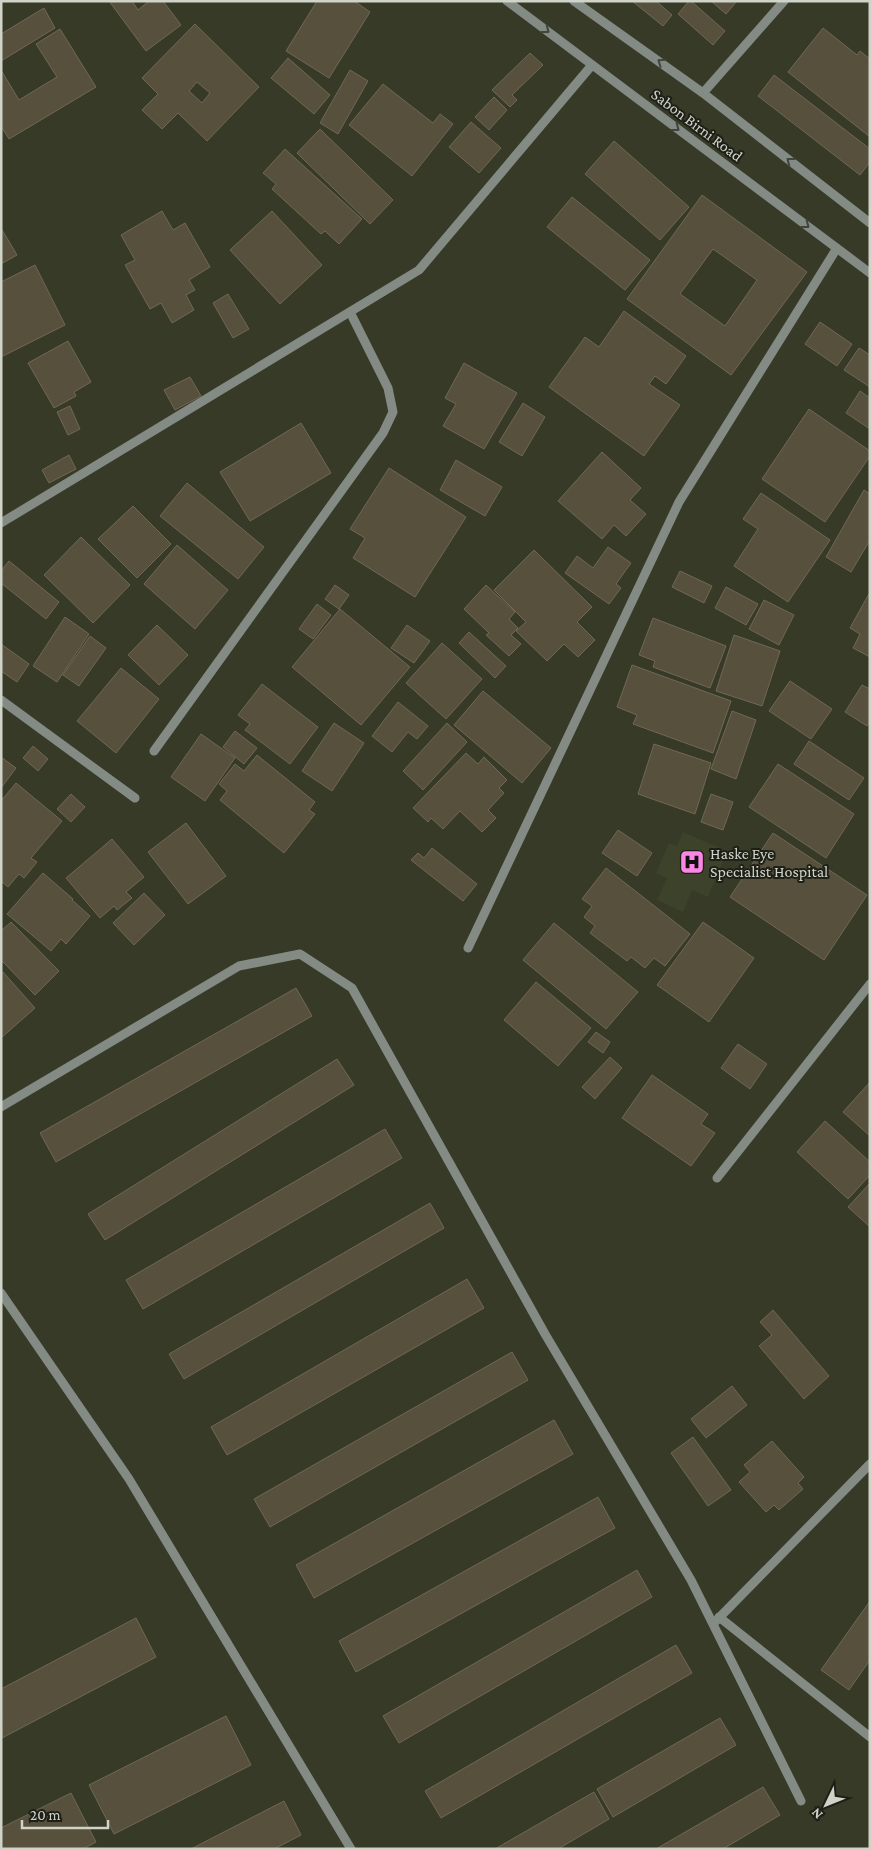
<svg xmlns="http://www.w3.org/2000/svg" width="871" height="1850" viewBox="0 0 871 1850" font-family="'Crimson Pro',serif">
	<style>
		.built { fill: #3d432a }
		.building { fill: #57503d; stroke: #706854; fill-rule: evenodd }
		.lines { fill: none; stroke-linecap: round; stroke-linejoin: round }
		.minor { stroke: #838b84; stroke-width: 9 }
		.oneway { stroke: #41453d }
		.labels { text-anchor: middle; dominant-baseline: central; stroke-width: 4; stroke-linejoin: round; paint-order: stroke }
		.street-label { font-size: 16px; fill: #d0d3c8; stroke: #1e2017 }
		.poi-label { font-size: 16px; fill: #d0d3c8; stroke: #1e2017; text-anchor: start }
	</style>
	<rect width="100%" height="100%" fill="#363a27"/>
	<path class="built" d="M683 832 727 851 708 897 692 890 683 912 657 900 667 878 656 873 669 843 677 846Z"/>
	<path class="building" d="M109 1H132L138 10 149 1H163L181 25 146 51Z
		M317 1H354L370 12 329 78 286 51Z
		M632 1H656L672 15 663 26Z
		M689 1H691L725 31 713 45 678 14Z
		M711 1H737L726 14Z
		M44 8 55 28 1 61V34Z
		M195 24 259 87 207 141 178 113 162 129 142 110 158 94 142 78ZM197 82 210 93 202 103 189 91Z
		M823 28 857 55 860 51 870 59V137L788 72Z
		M60 29 96 87 9 139 1 126V70L19 100 57 77 36 44Z
		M530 53 543 65 512 95 517 100 510 107 492 90Z
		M288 58 330 95 314 114 271 78Z
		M350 70 368 81 338 134 320 123Z
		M774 75 870 149V162L860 175 758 96Z
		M383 84 433 123 440 114 453 124 412 176 349 125Z
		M494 97 507 110 489 130 475 117Z
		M471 122 501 148 479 173 449 147Z
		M320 129 393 200 370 224 297 153Z
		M614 141 689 207 660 240 585 174Z
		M285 149 362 219 339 244 325 231 321 234 272 189 276 184 263 173Z
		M702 195 807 272 731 375 627 299ZM713 249 757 280 725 326 680 294Z
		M572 197 650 260 625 290 547 227Z
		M162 211 173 230 185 223 210 267 189 280 195 290 186 295 194 310 172 323 161 303 150 309 125 265 135 260 121 235Z
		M272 211 322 265 280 304 230 250Z
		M1 228 17 255 1 264Z
		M35 265 65 325 1 357V282Z
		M228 294 249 329 233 338 213 303Z
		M624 311 686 356 666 384 655 376 649 384 680 405 644 456 549 387 585 337 599 347Z
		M820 322 852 344 837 366 805 344Z
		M68 341 91 382 74 392 76 396 54 408 28 363Z
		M859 348 870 355V387L844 370Z
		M464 363 517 393 484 449 443 426 456 404 445 398Z
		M190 377 201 396 175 410 164 390Z
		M860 391 870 398V429L846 413Z
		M523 403 545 417 522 456 499 442Z
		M70 406 80 429 68 435 57 412Z
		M809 409 870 451V456L825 522 762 479Z
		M301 423 331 473 250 521 220 472Z
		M602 452 641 488 630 500 646 514 626 536 614 525 602 539 558 501Z
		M69 455 76 469 49 483 42 470Z
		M456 460 502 487 485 516 440 490Z
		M389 468 466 517 415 597 353 558 365 538 350 529Z
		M187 483 264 547 238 579 160 516Z
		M864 490 870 494V540L851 572 826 557Z
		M761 493 830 540 788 602 734 566 758 529 743 519Z
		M133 506 171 544 137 578 98 539Z
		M81 537 130 585 93 623 44 575Z
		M177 545 228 590 195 629 144 584Z
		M608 547 631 563 616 584 621 588 609 604 565 573 577 556 593 568Z
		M534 550 592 607 577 622 595 640 578 657 564 644 547 661 516 631 526 622 494 590Z
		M9 561 59 602 46 619 1 583V571Z
		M680 571 712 586 704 603 672 587Z
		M335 585 349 595 339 609 325 599Z
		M486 585 515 612 509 619 518 628 511 635 521 644 509 656 486 635 489 633 464 609Z
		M726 587 758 604 746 625 715 608Z
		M870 592V657L853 648 860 634 850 628Z
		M764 600 794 615 779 645 749 629Z
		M317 604 331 615 313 639 299 629Z
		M340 609 410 667 361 725 292 667Z
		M65 617 89 634 57 682 33 666Z
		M653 618 726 646 710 688 653 667 655 661 639 655Z
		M157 625 188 655 159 685 128 655Z
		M407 625 430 641 414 663 391 648Z
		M469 632 506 666 495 678 459 643Z
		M734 635 780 651 762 706 716 691Z
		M90 636 106 648 79 686 63 675Z
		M442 643 482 679 446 719 406 683Z
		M1 644 29 664 17 682 1 671Z
		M632 665 731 701 713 753 633 724 637 715 617 707Z
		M121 668 159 699 116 753 77 721Z
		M790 681 832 709 811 739 769 711Z
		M262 684 318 727 290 764 245 730 250 724 238 715Z
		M862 685 870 689V721L867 726 845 712Z
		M483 691 551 748 522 783 454 725Z
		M398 702 428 726 417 739 408 732 392 752 372 736Z
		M732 711 756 720 736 779 711 769Z
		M334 723 364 743 332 791 302 771Z
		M447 723 467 742 423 790 403 771Z
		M235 731 257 748 244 764 223 747Z
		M201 734 235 758 205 801 171 777Z
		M809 741 864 778 849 800 794 764Z
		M654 744 711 763 695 814 638 794Z
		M33 746 48 759 38 771 23 758Z
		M466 753 478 764 484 757 507 780 499 788 504 793 488 810 496 818 482 832 460 811 443 829 431 818 428 822 413 808Z
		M257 755 315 802 309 810 315 814 284 853 220 800 227 791 219 784 235 764 244 771Z
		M1 757 16 768 1 788Z
		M778 764 854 814 826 858 749 807Z
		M16 783 62 821 31 858 37 862 24 878 19 874 8 887 1 881V801Z
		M71 794 85 807 71 822 57 809Z
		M711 794 733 802 723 830 701 822Z
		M186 823 226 876 188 904 148 852Z
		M618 830 652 853 637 876 602 853Z
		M773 833 867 895 824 960 730 897Z
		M112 839 144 877 126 892 132 898 117 910 114 906 100 918 66 878Z
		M432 848 477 884 463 901 411 860 418 853 424 858Z
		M606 868 690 934 665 966 654 958 645 968 631 957 627 961 590 933 595 926 584 917 592 906 582 899Z
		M43 873 73 899 72 900 90 916 66 944 61 939 51 951 7 914Z
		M144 893 165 915 134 945 113 923Z
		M11 922 59 971 35 995 1 960V931Z
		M703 922 754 958 709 1022 657 985Z
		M554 923 638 992 606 1029 523 960Z
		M3 972 35 1008 1 1038V973Z
		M536 982 591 1028 558 1066 504 1020Z
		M296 988 312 1016 56 1162 40 1133Z
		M596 1032 610 1042 603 1053 588 1042Z
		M738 1044 767 1064 750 1089 721 1068Z
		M610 1057 622 1068 595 1099 582 1087Z
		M337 1059 354 1085 105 1240 88 1214Z
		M652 1075 708 1114 701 1124 715 1133 691 1166 622 1118Z
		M870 1082V1136L843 1112Z
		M825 1121 870 1162V1175L848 1199 797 1152Z
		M385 1129 402 1158 143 1309 126 1280Z
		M870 1183V1227L848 1207Z
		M430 1203 444 1228 184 1379 169 1354Z
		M467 1279 484 1308 227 1455 211 1427Z
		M773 1310 829 1376 804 1399 759 1346 772 1335 760 1322Z
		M512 1352 528 1380 270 1527 254 1499Z
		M732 1386 747 1405 706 1438 691 1419Z
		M554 1420 573 1454 314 1598 296 1565Z
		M693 1437 731 1490 708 1506 671 1453Z
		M772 1441 804 1477 798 1483 803 1489 779 1510 774 1505 766 1512 739 1482 750 1472 744 1465Z
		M598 1497 615 1528 356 1672 339 1641Z
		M637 1570 652 1597 399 1743 383 1716Z
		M870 1601V1660L849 1690 821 1670Z
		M136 1618 156 1657 2 1738 1 1689Z
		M676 1645 692 1673 441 1818 425 1791Z
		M226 1716 251 1765 114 1834 89 1785Z
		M720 1718 736 1745 613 1817 597 1789Z
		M763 1787 780 1815 723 1849H656Z
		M594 1792 609 1819 558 1849H495Z
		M71 1793 96 1842 83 1849H1V1828Z
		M284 1801 301 1835 274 1849H191Z"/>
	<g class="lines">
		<path class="minor" d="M507 1 870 273
			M574 1 703 93 870 223
			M703 93 784 1
			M1 523 419 270 592 65
			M1 700 135 798
			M154 751 383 433 393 412 388 388 350 312
			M468 948 679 502 837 248
			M1 1107 239 966 300 954 352 988 545 1334 691 1580 801 1801
			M717 1178 870 984
			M1 1293 129 1479 351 1849
			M719 1617 870 1737
			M713 1624 870 1464"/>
	</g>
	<defs><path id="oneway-chevron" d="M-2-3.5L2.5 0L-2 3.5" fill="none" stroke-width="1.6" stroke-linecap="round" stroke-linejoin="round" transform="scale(1.25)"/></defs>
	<g class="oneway">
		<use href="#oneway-chevron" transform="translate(546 30) rotate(37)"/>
		<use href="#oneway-chevron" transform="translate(661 62) rotate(-145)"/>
		<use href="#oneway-chevron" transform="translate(676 128) rotate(37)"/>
		<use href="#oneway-chevron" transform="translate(790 161) rotate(-142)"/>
		<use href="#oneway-chevron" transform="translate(806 225) rotate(37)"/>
	</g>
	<defs>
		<symbol id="hospital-square" viewBox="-11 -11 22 22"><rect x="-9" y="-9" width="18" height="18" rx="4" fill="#fc86e4" stroke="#1e2017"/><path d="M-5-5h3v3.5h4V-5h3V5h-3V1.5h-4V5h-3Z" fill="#111"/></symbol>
	</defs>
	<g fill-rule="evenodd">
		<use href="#hospital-square" x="678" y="848" width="28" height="28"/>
	</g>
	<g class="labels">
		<g class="street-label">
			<text transform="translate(697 125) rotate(37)">Sabon Birni Road</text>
		</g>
		<g class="poi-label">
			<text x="710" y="853">Haske Eye<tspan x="710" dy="18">Specialist Hospital</tspan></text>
		</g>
	</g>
	<rect width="871" height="1850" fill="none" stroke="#d0d3c8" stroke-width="5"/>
	<g transform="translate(826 1805) rotate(227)" stroke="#1e2017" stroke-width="4" paint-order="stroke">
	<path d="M0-4L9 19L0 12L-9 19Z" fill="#d0d3c8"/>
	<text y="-8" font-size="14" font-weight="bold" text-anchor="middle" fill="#d0d3c8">N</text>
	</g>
	<path d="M22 1820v8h86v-8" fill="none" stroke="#d0d3c8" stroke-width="2.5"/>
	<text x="30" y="1820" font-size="15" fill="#d0d3c8" stroke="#1e2017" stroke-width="4" paint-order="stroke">20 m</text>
</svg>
